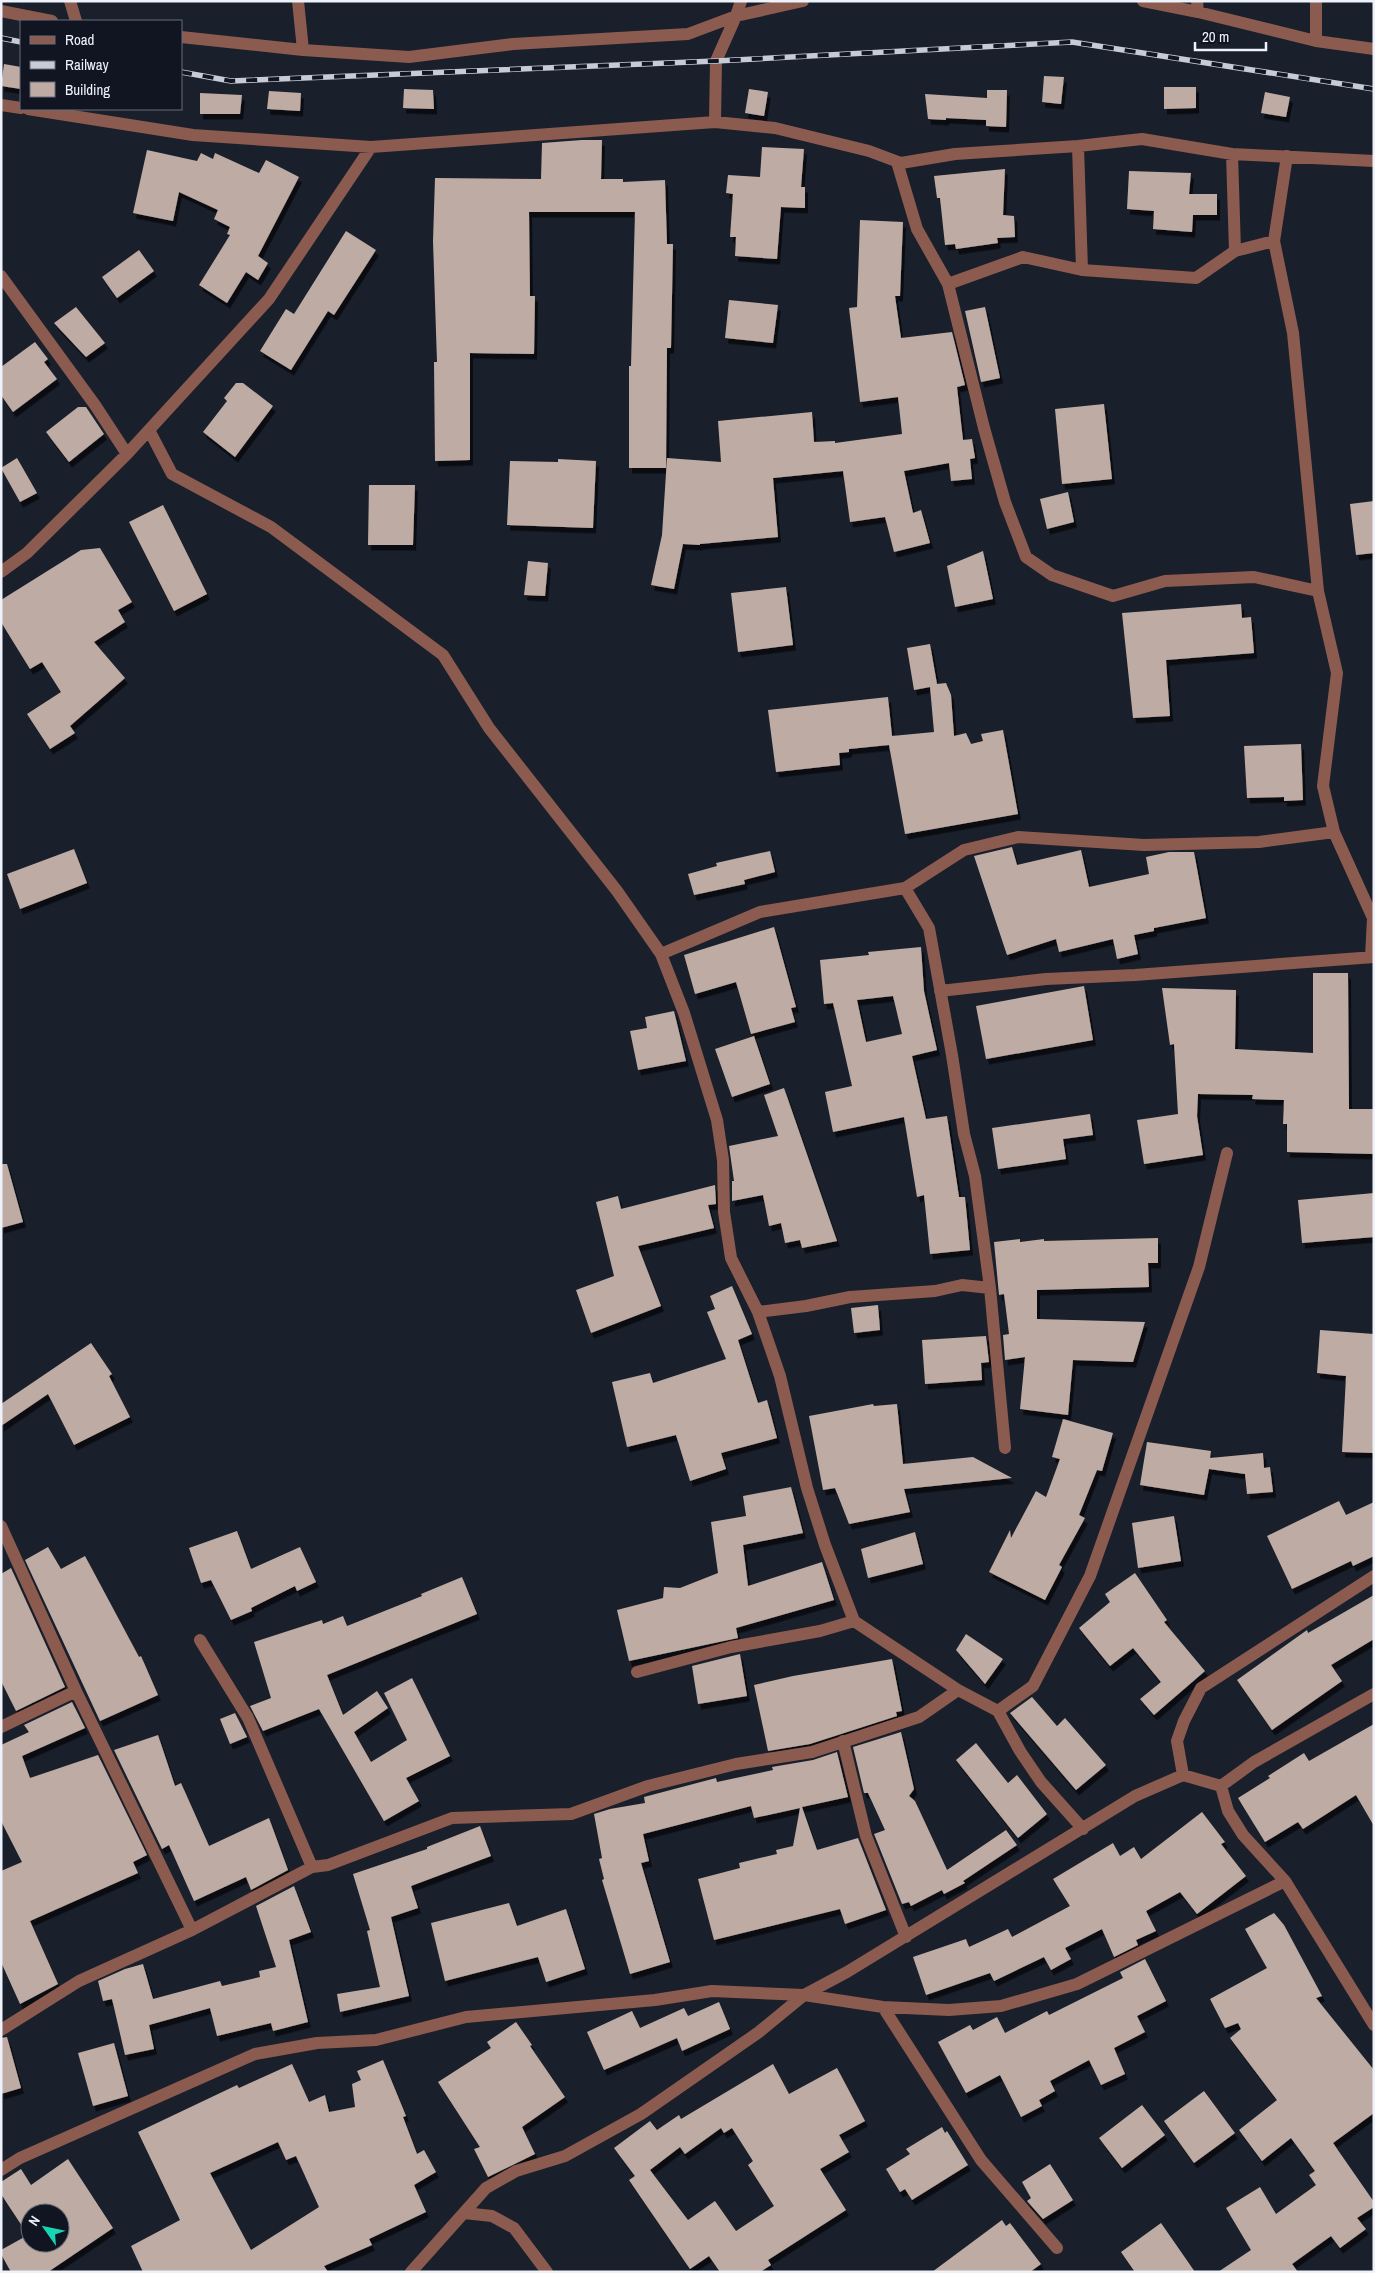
<svg xmlns="http://www.w3.org/2000/svg" width="1375" height="2273" viewBox="0 0 1375 2273" font-family="'Archivo Narrow',sans-serif">
	<style>
		.building { fill: #beaca4; fill-rule: evenodd; filter: url(#shadow) }
		.lines { fill: none; stroke-linecap: round; stroke-linejoin: round }
		.street { stroke: #8b5b4f; stroke-width: 12 }
		.rail-casing { stroke: #c7cbd5; stroke-width: 5.5 }
		.rail { stroke: #101521; stroke-width: 4; stroke-dasharray: 11; stroke-linecap: butt }
	</style>
	<defs>
		<filter id="shadow"><feDropShadow dx="3" dy="5.5" stdDeviation="0" flood-color="#0009"/></filter>
	</defs>
	<rect width="100%" height="100%" fill="#191f2b"/>
	<path class="building" d="M4 64 21 67V89L1 86Z
		M1044 76 1064 77 1061 104 1042 102Z
		M1164 87H1196V108L1164 109Z
		M404 89 433 90 434 109 403 108Z
		M749 89 768 92 764 116 745 113Z
		M987 90H1007L1006 127 986 126V120L946 118V120L928 119 925 94 987 98Z
		M269 91 301 93 300 111 267 109Z
		M1265 92 1290 97 1286 117 1261 113Z
		M200 93 242 95 240 114H200Z
		M582 140H602L601 179H623V182L665 180 667 244H673L671 348H667L666 468H629V366H631L635 212H529L530 296H535L534 354 470 353V460L435 461 434 362H437L433 241 435 178 541 179 542 143Z
		M762 147 804 149 801 187H805V208L781 207 777 259 735 256 736 237H730L733 194 726 193 728 175 760 177Z
		M147 150 197 161 201 153 213 159 215 153 259 173 266 160 299 177 258 256 268 263 258 280 246 272 227 303 199 285 230 235 227 234 230 227 214 219 218 210 179 192 173 221 133 213Z
		M1005 169 1003 215 1014 216 1015 237 997 238 998 243 956 249 955 244 945 245 940 198H937L934 176Z
		M1129 171 1191 173 1189 194H1217V215H1193L1192 232 1153 229 1154 211 1127 209Z
		M860 220 903 222 900 296H895L901 338 952 332 965 385 957 387 963 440 972 439 975 458 970 459 972 479 951 481 949 463 904 471 913 513 921 510 930 543 894 552 885 517 850 522 843 471 773 478 778 537 700 544V545L683 544 674 589 651 585 662 535 667 458 721 462 718 421 812 412 814 442 835 441V443L902 434 898 397 860 402 849 308 857 307Z
		M346 231 376 250 334 315 328 311 291 370 260 351 286 309 294 314Z
		M139 250 154 271 117 298 102 277Z
		M729 300 778 305 773 343 725 338Z
		M76 307 105 343 86 357 54 323Z
		M985 307 1000 378 981 382 965 311Z
		M35 342 48 359 44 362 57 379 13 412 1 395V367Z
		M236 383H243L273 406 235 457 203 432 227 401 224 398Z
		M1104 404 1112 479 1062 484 1055 409Z
		M78 407H86L104 434 69 462 46 432Z
		M17 458 37 493 20 502 1 468Z
		M558 459 596 461 593 528 507 525 510 461 558 462Z
		M369 485H415L413 545H368Z
		M1068 492 1074 522 1047 529 1040 499Z
		M1374 501V553L1356 555 1350 504Z
		M163 505 207 594 174 611 129 522Z
		M100 548 132 602 118 610 125 622 94 642 125 678 70 726 75 733 50 749 27 714 61 692 42 662 30 669 1 622V600L81 550Z
		M983 551 993 599 955 607 947 566Z
		M528 561 548 563 545 596 524 595Z
		M786 587 793 645 738 652 731 593Z
		M1241 604 1242 618 1251 617 1254 653 1166 660 1170 716 1133 718 1122 613Z
		M930 644 937 684 946 683 951 695 954 736 966 733 971 744 983 741 981 734 1003 730 1018 814 905 834 889 745 849 749V752L839 753 840 765 776 772 768 710 888 697 892 736 934 732 930 687 914 690 907 648Z
		M1301 744 1303 800 1284 801V797L1247 798 1244 746Z
		M1012 847 1017 865 1081 850 1089 887 1149 874 1146 857 1169 852H1194L1206 918 1154 928V931L1134 935 1138 954 1117 959 1113 939 1059 952 1056 939 1007 955 974 856Z
		M74 849 87 883 20 909 7 874Z
		M770 851 775 872 744 880 745 884 694 895 688 874 717 866 716 863Z
		M774 927 796 1007 791 1008 795 1022 751 1034 736 982 695 994 684 955Z
		M921 947 924 991 937 1050 912 1056 926 1119 947 1116 959 1197H965L970 1250 930 1254 924 1195 917 1197 904 1117 833 1132 825 1092 852 1086 833 1003 824 1004 820 960 869 955 868 952ZM893 996 902 1034 866 1042 857 1000Z
		M1313 973H1348L1349 1109H1374V1154L1287 1152V1124H1283L1284 1100 1252 1099 1253 1095 1198 1094 1197 1116 1203 1155 1144 1164 1137 1120 1178 1114 1174 1044 1170 1045 1162 988 1236 990 1235 1049 1313 1053Z
		M1084 986 1093 1040 986 1059 976 1006Z
		M674 1011 686 1061 638 1070 630 1031 647 1028 645 1017Z
		M754 1036 770 1084 732 1097 715 1049Z
		M784 1088 837 1241 802 1248 800 1240 785 1243 781 1223 769 1226 763 1195 732 1201V1181H734L729 1146 778 1136 764 1095Z
		M1090 1114 1093 1135 1063 1139 1066 1159 998 1169 992 1128Z
		M1 1164H7L23 1222 1 1228Z
		M715 1185 716 1204 708 1205 714 1228 638 1246 661 1306 591 1333 576 1290 614 1276 596 1202 618 1196 621 1209Z
		M1374 1193V1237L1302 1243 1298 1200Z
		M1158 1238V1263H1148L1149 1287 1037 1290V1319L1145 1322 1133 1362 1073 1360 1068 1415 1020 1409 1025 1357 1005 1360 1003 1335 1009 1334 1004 1294 999 1295 994 1242 1020 1239V1242L1044 1239V1241Z
		M732 1286 752 1334 738 1340 758 1403 767 1400 777 1438 721 1453 726 1469 690 1481 676 1435 627 1447 612 1382 650 1373 653 1383 726 1359 707 1312 715 1309 710 1296Z
		M878 1305 880 1330 854 1333 851 1308Z
		M1320 1330 1374 1334V1453L1342 1452 1346 1376 1317 1373Z
		M986 1336 989 1362 981 1363 982 1380 925 1384 922 1340Z
		M91 1343 112 1374 109 1376 130 1417 74 1445 48 1394 1 1426V1404Z
		M873 1404 874 1406 897 1404 903 1464 973 1457 1012 1478 904 1489 910 1512 849 1524 835 1488 823 1490 809 1416Z
		M1063 1419 1113 1433 1102 1471 1097 1470 1079 1515 1085 1518 1059 1565 1062 1567 1045 1600 989 1572 1010 1530 1011 1538 1036 1491 1046 1497 1060 1459 1052 1457Z
		M1147 1442 1211 1451 1210 1458 1263 1453 1264 1468 1270 1467 1273 1492 1247 1494 1245 1474 1209 1469 1204 1495 1140 1485Z
		M791 1487 803 1533 743 1545 748 1586 822 1562 834 1600 736 1628 738 1638 629 1661 617 1610 663 1598 664 1587 680 1588 718 1573 711 1522 746 1516 743 1496Z
		M1339 1501 1346 1515 1374 1502V1556L1353 1566 1351 1561 1292 1589 1267 1536Z
		M1174 1516 1181 1561 1138 1568 1132 1523Z
		M237 1531 251 1569 300 1547 316 1582 297 1591 295 1586 251 1608 252 1611 231 1620 211 1580 201 1583 189 1548Z
		M915 1532 923 1564 868 1578 861 1549Z
		M48 1547 61 1569 85 1556 139 1657 141 1656 158 1695 100 1721 25 1560Z
		M11 1568 65 1687 16 1711 1 1681V1574Z
		M1135 1573 1167 1620 1164 1622 1205 1671 1154 1715 1140 1699 1161 1682 1133 1648 1110 1666 1079 1628 1110 1602 1105 1594Z
		M462 1577 477 1614 327 1675 343 1715 377 1691 388 1708 354 1732 371 1762 407 1740 384 1693 412 1678 450 1756 406 1778 419 1801 384 1821 319 1709 263 1731 250 1706 271 1698 254 1642 322 1620 323 1624 343 1616 347 1626 422 1596 421 1594Z
		M1374 1595V1639L1331 1665 1342 1681 1272 1730 1237 1680 1307 1630 1308 1633Z
		M966 1634 1003 1659 985 1684 956 1650Z
		M740 1654 747 1696 698 1704 692 1666Z
		M892 1659 902 1711 896 1712 897 1716 810 1744 768 1751 754 1685 793 1676Z
		M1032 1697 1057 1726 1065 1718 1106 1765 1076 1790 1010 1713Z
		M72 1702 85 1728 22 1756 30 1778 98 1755 147 1855 133 1862 138 1873 30 1921 58 1984 20 2004 1 1962V1871L22 1862 1 1821V1745L29 1732 24 1725Z
		M235 1713 247 1737 230 1744 220 1719Z
		M1374 1724V1826L1356 1795 1303 1829 1298 1822 1265 1842 1238 1798 1270 1778 1268 1776 1304 1753 1309 1761Z
		M901 1732 914 1789 909 1796 915 1801 947 1870 1006 1830 1017 1845 963 1881 965 1883 944 1894 942 1890 911 1906 909 1902 902 1904 874 1834 885 1830 868 1793H864L853 1747Z
		M158 1735 175 1786 181 1783 209 1846 269 1818 288 1870 251 1890 246 1877 194 1901 169 1845 162 1849 114 1750Z
		M976 1743 1008 1783 1017 1775 1047 1814 1018 1838 956 1760Z
		M837 1752 848 1797 802 1807 817 1850 858 1838 886 1910 845 1924 840 1909 714 1940 698 1879 740 1868 739 1863 777 1854 776 1850 793 1846 800 1808 754 1818 751 1806 643 1834 649 1861 641 1863 670 1962 630 1974 602 1880 604 1879 599 1859 602 1858 594 1814 610 1809 645 1803 644 1797 716 1778 717 1782 773 1770 772 1767 813 1760Z
		M1202 1812 1225 1842 1221 1844 1246 1876 1197 1914 1180 1892 1146 1911 1156 1931 1136 1940 1138 1945 1114 1957 1102 1929 1065 1948 1071 1959 1051 1970 1044 1957 994 1981 990 1973 926 1995 913 1957 966 1939 969 1947 1008 1929 1012 1937 1070 1906 1053 1879 1113 1843 1120 1856 1134 1847 1141 1859Z
		M480 1826 491 1856 411 1886 418 1908 391 1917 409 1996 340 2012 337 1994 380 1987 367 1931 370 1930 353 1874 427 1849V1847Z
		M294 1886 311 1932 289 1940 308 2022 273 2031 271 2023 217 2036 210 2008 149 2025 154 2049 125 2055 112 1999 103 2001 98 1981 125 1969 143 1964 153 1999 220 1981 222 1986 260 1977 259 1971 276 1967 256 1906Z
		M509 1903 517 1926 566 1909 585 1969 546 1982 538 1957 445 1981 431 1923Z
		M1274 1913 1284 1925 1322 1996 1316 1998 1374 2070V2113L1333 2143 1374 2202V2207L1357 2218 1366 2229 1340 2248 1331 2236 1292 2264 1298 2272H1218L1251 2250 1226 2208 1260 2187 1276 2214 1316 2185 1309 2175 1315 2171 1291 2138 1262 2161 1239 2130 1277 2100 1230 2038 1241 2029 1238 2023 1225 2028 1210 1999 1267 1968 1245 1929Z
		M1145 1959 1166 2001 1137 2016 1145 2032 1114 2048 1125 2074 1101 2085 1089 2060 1050 2081 1055 2091 1039 2100 1042 2106 1021 2117 1000 2075 966 2093 938 2042 970 2025 973 2030 997 2017 1005 2033 1047 2011 1049 2015 1123 1978 1120 1972Z
		M719 2002 730 2029 682 2051 677 2038 604 2070 587 2032 632 2011 640 2028 684 2008 688 2016Z
		M516 2022 532 2045 530 2046 565 2097 522 2127 535 2154 488 2177 474 2149 480 2147 438 2082 491 2048 487 2042Z
		M7 2037 21 2088 1 2094V2038Z
		M114 2043 128 2096 93 2106 78 2053Z
		M383 2060 406 2116 403 2117 417 2154 424 2150 436 2172 414 2185 426 2212 369 2239 372 2245 324 2266 328 2272H143L131 2246 180 2220 138 2132 237 2085 239 2088 292 2064 309 2102 325 2095 329 2112 355 2107 352 2084 361 2080 357 2071ZM278 2142 286 2160 296 2156 319 2207 251 2250 210 2173Z
		M773 2064 789 2094 837 2068 865 2121 839 2135 849 2152 820 2169 846 2210 768 2260 771 2265 760 2272H720L709 2256 690 2269 629 2180 635 2176 614 2148 650 2121 657 2130 679 2115 681 2119ZM721 2128 724 2133 732 2128 753 2161 748 2165 774 2206 736 2231 715 2201 688 2220 650 2170 680 2147 685 2154Z
		M1204 2091 1235 2133 1194 2163 1164 2121Z
		M1142 2105 1165 2135 1122 2168 1099 2138Z
		M942 2127 945 2133 947 2131 968 2165 912 2200 905 2189 900 2192 886 2169 910 2154 906 2149Z
		M68 2159 113 2228 48 2272H11L1 2254V2250L28 2235 1 2194V2182L21 2169 31 2185ZM30 2213H60V2243H30Z
		M1050 2164 1073 2200 1043 2219 1027 2201 1031 2198 1022 2182Z
		M1002 2220 1006 2226 1010 2223 1041 2264 1030 2272H932Z
		M1161 2223 1195 2272H1135L1121 2252Z"/>
	<g class="lines">
		<path class="street" d="M70 1 76 21
			M298 1 303 50
			M1143 1 1198 12
			M1197 1 1198 12 1316 41 1374 49
			M1 11 52 21
			M181 37 303 50 409 57 513 44 688 34 736 16 803 1
			M1316 41V1
			M1 105 21 108
			M28 109 193 135 371 147 715 122 775 128 869 151 901 163 955 154 1078 146 1142 139 1232 154 1374 161
			M715 122 716 61 736 16 741 1
			M1232 154 1235 251
			M1287 156 1274 241 1293 333 1318 591 1337 673 1323 786 1334 832 1373 918 1371 957
			M897 162 917 229 948 284 984 428 1005 502 1026 557 1052 575 1113 596 1165 581 1254 577 1318 591
			M1082 270 1196 278 1235 251 1274 241
			M1 276 95 405 127 454
			M948 284 1023 257 1082 270 1078 146
			M149 430 172 474 271 527 443 655 489 728 617 891 661 954 684 1013 717 1120 723 1160 724 1212 731 1258 758 1312 780 1376 807 1488 825 1545 854 1621 958 1690 998 1711
			M1 572 27 553 127 454 269 299 371 147
			M905 888 929 928 952 1055 964 1134 975 1176 990 1288 1005 1448
			M661 954 760 912 905 888 964 850 1018 837 1144 845 1259 842 1334 832
			M940 991 1046 979 1135 975 1374 957
			M758 1312 806 1306 850 1297 935 1291 962 1285 990 1288
			M1 1526 76 1691 192 1930
			M200 1640 248 1718 312 1867
			M637 1672 731 1647 820 1631 854 1621
			M1 1727 76 1691
			M843 1741 866 1836 906 1937
			M1183 1775 1177 1741 1184 1721 1201 1688 1374 1576
			M1221 1786 1254 1762 1374 1694
			M1083 1829 1041 1782 1020 1751 998 1711 1033 1686 1090 1576 1199 1267 1227 1153
			M883 2007 981 2160 1057 2248
			M1 2030 79 1981 192 1930 312 1867 328 1865 452 1818 571 1814 648 1786 736 1764 812 1752 919 1717 958 1690
			M1 2170 20 2158 255 2054 317 2043 376 2040 466 2017 655 2000 712 1991 804 1995 883 2007 949 2010 1001 2006 1077 1984 1285 1881
			M464 2213 492 2216 514 2228 547 2272
			M411 2272 486 2188 516 2171 565 2156 641 2114 759 2032 804 1995 847 1972 1135 1796 1183 1775 1221 1786 1228 1811 1243 1835 1285 1881 1374 2025"/>
		<defs>
			<path id="rail" d="M1 38 21 42
				M181 72 231 81 716 61 1072 42 1374 89"/>
		</defs>
		<use href="#rail" class="rail-casing"/>
		<use href="#rail" class="rail"/>
	</g>
	<rect width="1375" height="2273" fill="none" stroke="#eef2fb" stroke-width="5"/>
	<rect x="20" y="20" width="162" height="90" fill="#101521" stroke="#696d78"/>
	<rect x="30" y="36" width="25" height="8" fill="#8b5b4f" stroke="#696d78"/>
	<text x="65" y="45" font-size="15" fill="#eef2fb">Road</text>
	<rect x="30" y="61" width="25" height="8" fill="#c7cbd5" stroke="#696d78"/>
	<text x="65" y="70" font-size="15" fill="#eef2fb">Railway</text>
	<rect x="30" y="82" width="25" height="15" fill="#beaca4" stroke="#696d78"/>
	<text x="65" y="95" font-size="15" fill="#eef2fb">Building</text>
	<g transform="translate(45 2228) rotate(303)"><circle r="24" fill="#101521" stroke="#696d78"/>
	<path d="M0-4L9 19L0 12L-9 19Z" fill="#18d5b2"/>
	<text y="-8" font-size="14" font-weight="bold" text-anchor="middle" fill="#eef2fb">N</text>
	</g>
	<path d="M1195 42v8h71v-8" fill="none" stroke="#eef2fb" stroke-width="2.5"/>
	<text x="1202" y="42" font-size="15" fill="#eef2fb" stroke="#101521" stroke-width="4" paint-order="stroke">20 m</text>
</svg>
